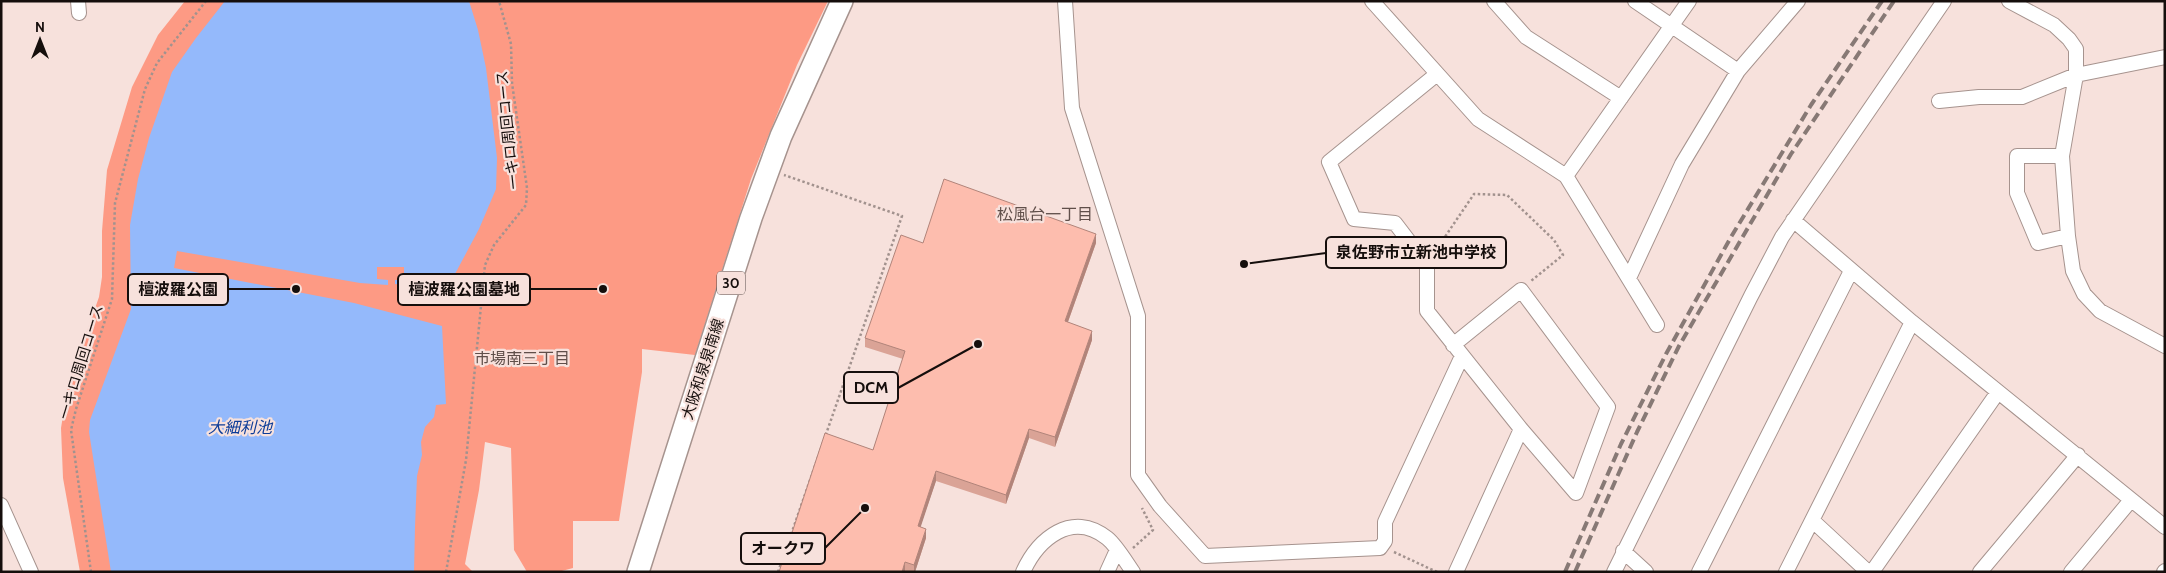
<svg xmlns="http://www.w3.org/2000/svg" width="2166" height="573" viewBox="0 0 2166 573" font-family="Cabin,'Noto Sans JP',sans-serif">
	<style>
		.green { fill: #fd9a84 }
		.water { fill: #94b9fb }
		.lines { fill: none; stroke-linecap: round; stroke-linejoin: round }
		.street-casing { stroke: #a6938e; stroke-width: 16 }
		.primary-casing { stroke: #a6938e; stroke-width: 24 }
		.path { stroke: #a2928e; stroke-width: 2.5; stroke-dasharray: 2.5 2.5; stroke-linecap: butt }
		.street { stroke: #fff; stroke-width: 14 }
		.primary { stroke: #fff; stroke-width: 21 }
		.rail { stroke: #877975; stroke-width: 4; stroke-dasharray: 10 5; stroke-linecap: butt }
		.wall { fill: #daa396 }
		.shaded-wall { fill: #b1847a }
		.building { fill: #fdbdae; stroke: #b1847a }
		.labels { text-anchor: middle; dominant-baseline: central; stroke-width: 4.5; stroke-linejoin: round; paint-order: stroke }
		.shield { fill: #f7e1dc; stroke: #594d4a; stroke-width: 1 }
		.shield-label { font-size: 14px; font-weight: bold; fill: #150e0c }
		.street-label { font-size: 15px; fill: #150e0c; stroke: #f7e1dc }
		.neighbourhood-label { font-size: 16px; fill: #604f4a; stroke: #f7e1dc }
		.water-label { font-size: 16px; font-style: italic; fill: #0c3c98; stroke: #f7e1dc }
		.leader { fill: none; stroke: #150e0c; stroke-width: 2 }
		.callout-dot { fill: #150e0c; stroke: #f7e1dc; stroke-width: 2 }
		.callout { fill: #f7e1dc; stroke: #150e0c; stroke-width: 2 }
		.callout-label { font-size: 16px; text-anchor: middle; font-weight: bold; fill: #150e0c }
	</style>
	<rect width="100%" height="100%" fill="#f7e1dc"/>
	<path class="green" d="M185 1H828L797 65 751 179 695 355 642 349V372L619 521H573V568L558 572H527L514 550 511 448 485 442 479 490 465 564 473 572H80L63 478 61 428 68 385 99 297 102 277V231L107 170 132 87 158 35Z"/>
	<path class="water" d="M225 1H469L478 30 486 68 497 158 496 189 479 229 448 287H421L395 284V280H404V267H377V279L388 280V285L360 283 177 251 174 268 354 303 442 326 446 404 436 405 434 417 425 427 421 442 422 455 417 476 415 527 414 572H111L89 432 90 420 131 309 130 225 138 179 149 138 172 72 196 38Z"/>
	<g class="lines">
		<defs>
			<path id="street" d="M78 1 79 13
				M1065 1 1072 108 1138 316V475L1160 506 1205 556 1380 548 1385 541V522L1462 356
				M1372 1 1478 119 1566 176 1657 325
				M1494 1 1526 37 1621 98
				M1635 1 1738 71
				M2009 1 2054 25 2069 39 2076 49V75L2062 156 2068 236 2073 271 2084 294 2100 311 2165 346
				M1437 74 1329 162 1354 219 1395 223 1427 265V311L1521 429 1576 493 1608 407 1521 290 1453 345
				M1939 101 1979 97H2022L2076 75 2165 57
				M2062 156H2017V193L2038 243 2068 236
				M1566 176 1689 1
				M1793 220 1912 322 2165 527
				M1629 278 1682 164 1738 71 1798 1
				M1 505 31 572
				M1813 521 1868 572
				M1623 551 1646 572
				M1023 572C1038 539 1072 510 1107 538 1116 545 1126 562 1133 572
				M1107 572 1117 550
				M1456 572 1521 429
				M1614 572 1751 296 1782 237 1944 1
				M1699 572 1851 271
				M1786 572 1912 322
				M1872 572 1998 392
				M1980 572 2078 455
				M2071 572 2131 500
				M2164 572 2165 571"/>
			<path id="primary" d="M638 572 751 218 781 136 842 1"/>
		</defs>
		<use href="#street" class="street-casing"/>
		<use href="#primary" class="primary-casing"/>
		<path class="path" d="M1434 253 1474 194 1507 195 1554 240 1563 255 1531 281
			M1133 548 1153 530 1142 508
			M1394 552 1437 572
			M91 572 71 430 76 409 112 299 115 203 145 89 157 63 206 1
			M446 572 466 460 485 265 494 245 526 205 527 188 512 83 511 44 499 1
			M778 572 902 216 784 175"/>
		<use href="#street" class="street"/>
		<use href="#primary" class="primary"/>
		<path class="rail" d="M1565 572 1621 444 1666 354 1731 237 1811 105 1882 1
			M1575 572 1637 432 1679 346 1791 154 1894 1"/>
	</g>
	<path class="wall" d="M923 243H1096L1068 322 1092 340 1055 447 1029 438 1006 504 936 481 920 527 926 538 915 572H779L873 450 903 359 865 347V338Z"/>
	<path class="shaded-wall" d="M1096 234V243L1065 330V321Z
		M1092 331V340L1055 447V437Z
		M1029 429V438L1006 504V495Z
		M936 471V481L918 535V526Z
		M926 529V538L915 572H914V565Z
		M905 562V572H902Z"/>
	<path class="building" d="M944 179 1096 234 1065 321 1092 331 1055 437 1029 429 1006 495 936 471 918 526 926 529 914 565 905 562 902 572H779L825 433 873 450 905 351 865 338 901 235 923 243Z"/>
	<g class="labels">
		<rect class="shield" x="717" y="271.5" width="28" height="23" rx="4"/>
		<g class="shield-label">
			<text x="731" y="283">30</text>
		</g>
		<g class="street-label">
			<text transform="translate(508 130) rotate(-96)">一キロ周回コース</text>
			<text transform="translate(81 362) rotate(-73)">一キロ周回コース</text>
			<text transform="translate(703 369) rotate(-72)">大阪和泉泉南線</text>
		</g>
		<g class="neighbourhood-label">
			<text x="1045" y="214">松風台一丁目</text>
			<text x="522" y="358">市場南三丁目</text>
		</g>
		<g class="water-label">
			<text x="240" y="427">大細利池</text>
		</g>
	</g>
	<path class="leader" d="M1244 264L1326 253M296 289L228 289M603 289L530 289M978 344L898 388M865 508L825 548"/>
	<g class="callout-dot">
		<circle cx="1244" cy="264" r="5"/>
		<circle cx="296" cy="289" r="5"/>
		<circle cx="603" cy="289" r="5"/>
		<circle cx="978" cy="344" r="5"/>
		<circle cx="865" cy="508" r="5"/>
	</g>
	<g class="callout">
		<rect x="1326" y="237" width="180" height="31" rx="5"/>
		<rect x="128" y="274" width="100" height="31" rx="5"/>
		<rect x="398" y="274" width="132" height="31" rx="5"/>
		<rect x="844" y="372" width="54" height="31" rx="5"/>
		<rect x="741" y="533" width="84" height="31" rx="5"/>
	</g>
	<g class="callout-label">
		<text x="1416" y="258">泉佐野市立新池中学校</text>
		<text x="178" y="295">檀波羅公園</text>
		<text x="464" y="295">檀波羅公園墓地</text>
		<text x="871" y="393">DCM</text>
		<text x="783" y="554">オークワ</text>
	</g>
	<rect width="2166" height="573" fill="none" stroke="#150e0c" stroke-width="5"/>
	<g transform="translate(40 40)" stroke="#f7e1dc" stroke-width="4" paint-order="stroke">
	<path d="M0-4L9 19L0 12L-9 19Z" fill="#150e0c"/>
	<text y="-8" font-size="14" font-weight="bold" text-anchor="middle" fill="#150e0c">N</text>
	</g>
</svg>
